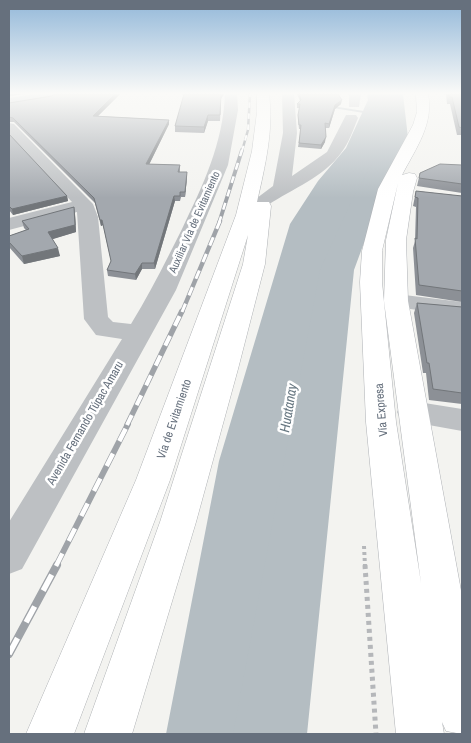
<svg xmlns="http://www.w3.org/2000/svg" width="471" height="743" viewBox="0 0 471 743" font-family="'Archivo Narrow',sans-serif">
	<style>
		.water { fill: #b4bdc2 }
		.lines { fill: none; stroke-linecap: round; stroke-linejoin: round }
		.stream { fill: #b4bdc2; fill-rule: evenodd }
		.river { fill: #b4bdc2; fill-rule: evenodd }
		.major-casing { stroke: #afb2b6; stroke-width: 1 }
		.highway-casing { stroke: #b0b3b6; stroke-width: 1 }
		.path-far1 { stroke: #b5b7ba; stroke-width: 4; stroke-dasharray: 3 3; stroke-linecap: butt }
		.path { stroke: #b5b7ba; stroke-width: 5; stroke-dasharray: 4 4; stroke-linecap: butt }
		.minor { fill: #bdc0c3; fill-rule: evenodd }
		.major { fill: #fff; fill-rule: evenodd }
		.highway { fill: #fff; fill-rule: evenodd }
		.rail-far5-casing { stroke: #9fa3a8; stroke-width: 2.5 }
		.rail-far4-casing { stroke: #9fa3a8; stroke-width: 4 }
		.rail-far3-casing { stroke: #9fa3a8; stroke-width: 4.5 }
		.rail-far2-casing { stroke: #9fa3a8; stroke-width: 5.5 }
		.rail-far1-casing { stroke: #9fa3a8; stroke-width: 6 }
		.rail-casing { stroke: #9fa3a8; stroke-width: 8 }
		.rail-far5 { stroke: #fff; stroke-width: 2; stroke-dasharray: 5.5; stroke-linecap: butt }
		.rail-far4 { stroke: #fff; stroke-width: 2.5; stroke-dasharray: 7; stroke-linecap: butt }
		.rail-far3 { stroke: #fff; stroke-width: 3; stroke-dasharray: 9; stroke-linecap: butt }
		.rail-far2 { stroke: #fff; stroke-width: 4; stroke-dasharray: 11; stroke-linecap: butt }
		.rail-far1 { stroke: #fff; stroke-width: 4.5; stroke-dasharray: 14; stroke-linecap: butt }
		.rail { stroke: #fff; stroke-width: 5.5; stroke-dasharray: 18; stroke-linecap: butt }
		.wall { fill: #8c9096 }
		.shaded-wall { fill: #72767a }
		.building { fill: #a3a8ae; stroke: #72767a }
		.labels { text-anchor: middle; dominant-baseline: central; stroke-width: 5; stroke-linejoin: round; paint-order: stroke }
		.far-street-label { font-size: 11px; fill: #66707d; stroke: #fff }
		.street-label { font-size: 12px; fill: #66707d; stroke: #fff }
		.water-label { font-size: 14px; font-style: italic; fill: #677781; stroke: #fff }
	</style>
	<rect width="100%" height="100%" fill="#f3f3f0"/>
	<path class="water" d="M367 94H394L397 138 365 202 337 270 270 734H166L219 461 290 224 318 181 346 148 368 100Z"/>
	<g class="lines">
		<path class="stream" d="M326 105 370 112 372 113 370 114 327 107Z"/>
		<path class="river" d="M385 94H403L408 138 379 202 354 270 307 734H233L320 270 351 202 386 138Z"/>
		<defs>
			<path id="major" d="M416 94H428C434 124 416 148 402 175L409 173 415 174 417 178 413 192 406 240 408 301 462 596V734L446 731 442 722 444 734H396L366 422 360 282 362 251 378 189 413 125 417 112ZM398 183 386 240 384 301 421 583 396 422 382 282V251Z"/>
			<path id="highway" d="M257 94H269C274 130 265 166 257 202H269L271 206 265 264 238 369 196 522 132 734H84L160 522 243 264 248 235 170 480 74 734H26L136 480 236 215 252 151 257 112Z"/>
		</defs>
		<use href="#major" class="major-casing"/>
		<use href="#highway" class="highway-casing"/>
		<path class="path-far1" d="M364 546 365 566"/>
		<path class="path" d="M365 565 376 734"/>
		<path class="minor" d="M35 94H59L53 98 9 106V98Z
			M225 94H237L238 110 228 165 176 290 22 569 9 574V522L122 339 96 335 84 319 77 212 9 230V218L72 202 9 135V123L14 124 93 204 98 217 108 317 113 322 131 324C150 293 166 261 182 229 203 185 223 144 225 94Z
			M282 94H294L297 133 292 176 327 152 346 115H356L358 118C353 130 349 143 341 153 324 177 292 189 268 205H256L253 201 273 186 283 133Z
			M349 94H361L359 107H349Z
			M396 294 462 302V316L388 306 384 301 388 296Z
			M412 401 462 409V431L401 420 397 412 401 404Z"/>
		<use href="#major" class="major"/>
		<use href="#highway" class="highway"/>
		<defs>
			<path id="rail-far5" d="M242 151 248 130 250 94"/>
			<path id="rail-far4" d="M219 223 242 150"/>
			<path id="rail-far3" d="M182 312 220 221"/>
			<path id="rail-far2" d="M127 425 182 311"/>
			<path id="rail-far1" d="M56 566 128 424"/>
			<path id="rail" d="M9 654 57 565"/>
		</defs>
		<use href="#rail-far5" class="rail-far5-casing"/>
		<use href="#rail-far4" class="rail-far4-casing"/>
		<use href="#rail-far3" class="rail-far3-casing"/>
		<use href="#rail-far2" class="rail-far2-casing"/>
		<use href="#rail-far1" class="rail-far1-casing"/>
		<use href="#rail" class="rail-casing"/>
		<use href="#rail-far5" class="rail-far5"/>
		<use href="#rail-far4" class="rail-far4"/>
		<use href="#rail-far3" class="rail-far3"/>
		<use href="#rail-far2" class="rail-far2"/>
		<use href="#rail-far1" class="rail-far1"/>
		<use href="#rail" class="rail"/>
	</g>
	<path class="wall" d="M54 94H120L98 116 169 120V124L149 164 180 165V172L187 177 185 197H181L180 201H175L155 269H142L136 280 108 276 107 270 111 261 103 225 101 226 95 203 14 122H9V103L52 96Z
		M297 94H338L341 104 335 109 329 128H325V142L321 149 298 147 301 129H299L298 119 300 108H297V104L300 101Z
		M446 94H462V135H457L450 104H447Z
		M221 99 220 121H208L204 133 175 132V126Z
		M9 134 67 196 68 201 13 215 9 210Z
		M462 165V193L417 186 420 173Z
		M416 191 462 196V302L416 295 413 248 415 241 416 207 413 206Z
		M75 214 76 232 52 239 60 256 24 264 9 247V236L26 230 24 228 22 221Z
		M417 303 462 307V405V404L429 400 426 373H423L414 313Z"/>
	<path class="shaded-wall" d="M9 94H25L9 96Z
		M115 94H120L94 120 93 116Z
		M221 94H224L221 99 220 121Z
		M342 100 341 104 335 109 329 128V124L335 105Z
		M208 115V121L204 133V127Z
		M169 120V124L147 169 146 164Z
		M326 137 325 142 321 149V145Z
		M187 172V177L185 197V192Z
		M67 196 68 201 13 215 12 209Z
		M174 196 175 201 155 269 154 263Z
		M74 207 75 214 76 232 50 240 48 232Z
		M100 220H102L103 225 101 226Z
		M58 248 60 256 24 264 22 256Z
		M142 263V269L136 280 135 274Z"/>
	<path class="building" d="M54 94H115L93 116 169 120 146 164 180 165 178 172H187L185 192H180V196H174L154 263H142L135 274 107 270 111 261 102 220H100L94 198 13 118 9 117V103L52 96Z
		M184 94H221L220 115H208L204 127 175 126Z
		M299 94H338L342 100 335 105 329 124 325 123 326 137 321 145 299 143 301 125H299L298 115 300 104H297L301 100Z
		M449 94H462V128L459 127 452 97H449Z
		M9 134 67 196 12 209 9 206Z
		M440 164 462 165V184L419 178 420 173Z
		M416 191 462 196V291L419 285 415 238 417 239 418 198 415 197Z
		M74 207 75 225 48 232 58 248 22 256 9 242V236L29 229 22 221Z
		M417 303 462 307V393L433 389 429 363H427Z"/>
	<linearGradient id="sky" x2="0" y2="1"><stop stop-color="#93b8d9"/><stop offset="0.47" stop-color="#fafaf8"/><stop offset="1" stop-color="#fafaf8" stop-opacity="0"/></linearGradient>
	<rect width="471" height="198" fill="url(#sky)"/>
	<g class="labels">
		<g class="far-street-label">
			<text transform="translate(194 222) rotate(-66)">Auxiliar Via de Evitamiento</text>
		</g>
		<g class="street-label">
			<text transform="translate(381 410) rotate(-95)">Vía Expresa</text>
			<text transform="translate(174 419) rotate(-71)">Vía de Evitamiento</text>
			<text transform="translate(85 423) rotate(-60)">Avenida Fernando Túpac Amaru</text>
		</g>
		<g class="water-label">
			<text transform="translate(288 408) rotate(-81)">Huatanay</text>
		</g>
	</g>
	<rect width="471" height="743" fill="none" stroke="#66707d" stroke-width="20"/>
</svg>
